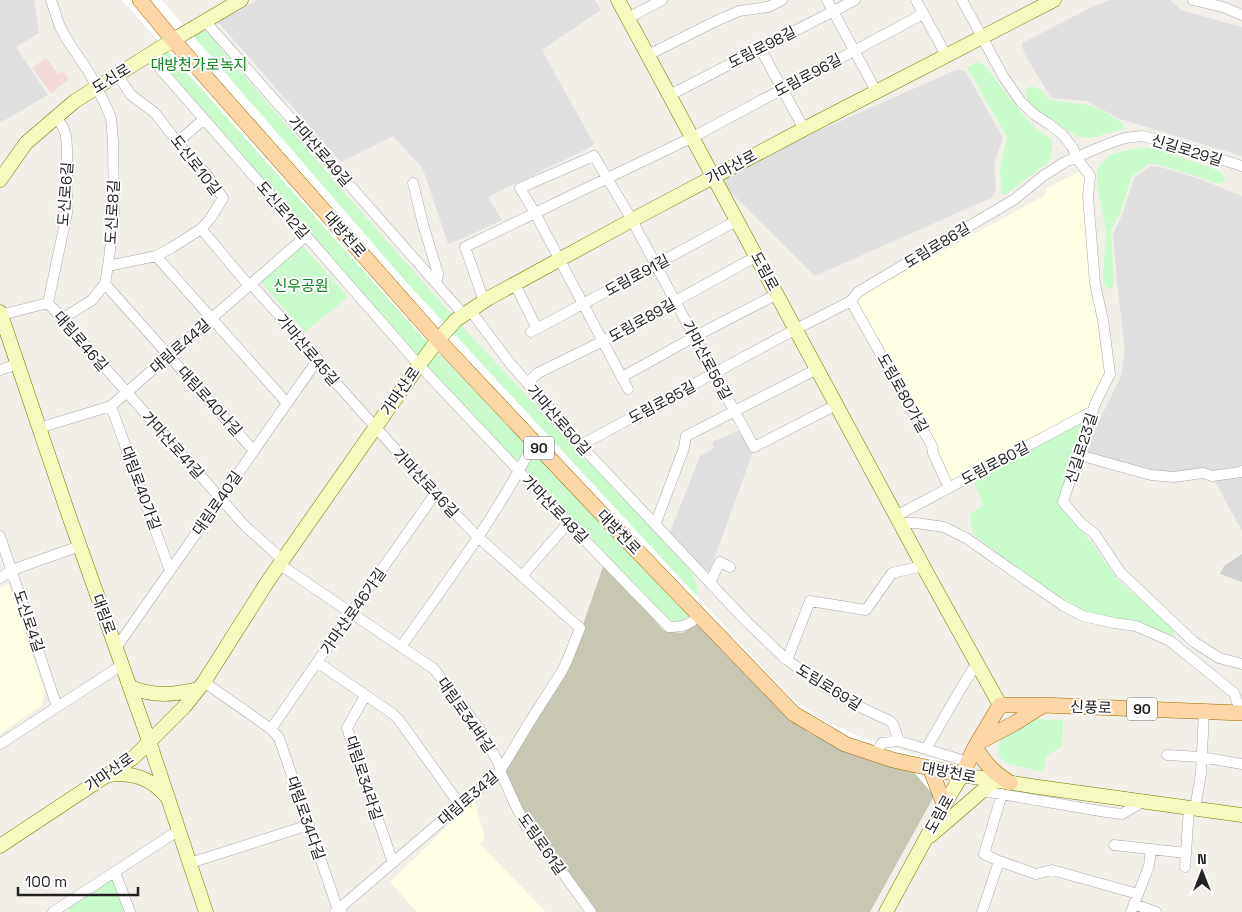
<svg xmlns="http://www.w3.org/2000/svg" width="1242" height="912" viewBox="0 0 1242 912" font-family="'Space Grotesk','Noto Sans KR',sans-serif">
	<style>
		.residential { fill: #e0dfdf }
		.commercial { fill: #f2dad9 }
		.education { fill: #ffffe5 }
		.religious { fill: #d0d0d0 }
		.construction { fill: #c7c7b4 }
		.park { fill: #c8facc }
		.pier { fill: #fff }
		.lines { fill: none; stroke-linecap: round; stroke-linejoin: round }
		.street-casing { stroke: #a9a9a9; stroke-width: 11 }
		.secondary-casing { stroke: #707d05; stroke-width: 15 }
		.primary-casing { stroke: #a06b00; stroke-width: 16 }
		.street { stroke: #fff; stroke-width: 10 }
		.secondary { stroke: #f7fabf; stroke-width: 14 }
		.primary { stroke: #fcd6a4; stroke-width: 15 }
		.labels { text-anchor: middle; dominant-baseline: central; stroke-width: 4; stroke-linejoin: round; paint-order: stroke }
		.shield { fill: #fff; stroke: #646464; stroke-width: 1 }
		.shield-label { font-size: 14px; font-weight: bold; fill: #222 }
		.street-label { font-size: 15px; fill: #222; stroke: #fff }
		.park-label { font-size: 15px; fill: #0c8416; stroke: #fff }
	</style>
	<rect width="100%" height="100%" fill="#f2efe9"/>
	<path class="residential" d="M0 0H34L39 33 16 47 48 95 0 123Z
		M258 0H595L601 10 542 50 594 144 585 150 488 197 502 220 464 238 448 244 423 169 393 136 341 162 218 22Z
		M1109 0H1170L1181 10 1242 27V156L1120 119 1086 101 1051 98 1024 53 1022 43 1094 6Z
		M958 69 966 72 1003 138 994 163 996 190 991 198 815 276 715 177Z
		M1151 166 1164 168 1197 178 1242 196V531L1212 476 1174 477 1087 457 1085 450 1121 376 1125 351 1117 283 1113 234 1122 215 1134 178Z
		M740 430 753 452 709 573 669 535 700 456 714 448 712 442Z"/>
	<path class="commercial" d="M46 58 58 74 63 71 69 79 57 88 55 92 54 91 51 93 32 68Z"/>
	<path class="education" d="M1084 169 1091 287 1098 326 1104 373 1088 407 952 481 856 300 861 295 1044 196 1047 188Z
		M8 583 45 693 41 706 0 734V588Z
		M474 800 485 838 480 844 546 912H417L390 882Z"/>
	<path class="religious" d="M1242 554V582L1220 574 1224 566Z"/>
	<path class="construction" d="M604 564 664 631 682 633 701 622 788 713 929 774 934 796 870 912H594L525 817 504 771 569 665Z"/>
	<path class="park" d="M205 30 341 189 469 334 691 571 698 589 691 615 681 621 669 620 411 350 157 57Z
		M977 62 984 65 1031 125 1052 140V152L1050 161 1005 195 1001 192 1000 166 1007 137 968 70 967 67Z
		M1031 86 1040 89 1049 100 1083 104 1100 109 1124 124V129L1090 138 1076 136 1039 112 1028 102 1025 91Z
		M1151 148 1178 156 1219 171 1224 176 1225 181 1220 184 1157 164H1149L1132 176 1120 214 1111 230 1114 285 1112 288H1109L1105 287 1103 276 1106 231 1097 183V169L1109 155 1131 149Z
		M303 246 348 297 305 332 261 282Z
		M1084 421 1079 455 1057 504 1090 540 1116 578 1175 631 1171 636 1138 622 1087 612 1044 588 974 535 969 515 983 505 974 481Z
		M1033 719 1063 720 1062 747 1047 755 1043 772 1006 763 999 757 998 748 1002 736Z
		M112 879 124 912H69L68 908Z"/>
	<path class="pier" d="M122 0H162L407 283 791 698 819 718 853 734 916 755 942 760 938 778 931 792 913 771 846 750 809 733 783 713 681 605 417 331Z"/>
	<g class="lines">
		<defs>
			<path id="street" d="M51 0 60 27 68 41 90 74 106 106 111 118 113 141 114 213 109 259 105 284 92 300 62 319
				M827 0 876 91
				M916 0 946 55
				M962 0 1003 76 1021 102 1035 115 1049 124 1063 135 1073 148 1076 157 1090 176 1088 197 1095 284 1103 320 1110 374 1095 404 1063 502 1082 524 1095 534 1120 572 1194 642 1219 658 1242 664
				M1193 0 1223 7 1242 15
				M628 18 662 0
				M205 21 464 315
				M760 48 804 129
				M148 55 419 365 568 523 669 627C684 627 688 625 699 616
				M648 55 716 21 739 11 768 7 782 0
				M670 95 855 0
				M178 143 180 140 204 119
				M413 183 423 224 438 274 437 279 435 282
				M203 228V231L245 281 251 284 318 359 337 384 429 487 478 537 580 628 567 661 562 671 529 723 500 771 335 912
				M156 256 287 403
				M108 266 156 256 171 248 201 229 210 219 223 198 207 175 178 143 155 113 131 95 117 74
				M105 284 254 451
				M515 284 537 329
				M484 301 465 247 535 213 520 188 594 156 632 220 675 301 754 447 836 405
				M851 301 932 446 933 453 949 488
				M48 303 245 526 283 560
				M48 303 67 213V148L66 136 63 127 56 117
				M470 310 509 362 586 451 747 622 787 660 825 687 858 706 890 721 893 724 899 741
				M1 315 48 303
				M531 332 738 220
				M0 370 18 364
				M622 377 694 337 777 294
				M527 383 538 373 603 341 757 256
				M628 389 535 213 693 137 923 14
				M111 406 170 571
				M39 428 111 406 306 236
				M581 445 796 329 851 301 858 292 1015 199 1043 176 1065 162 1110 143 1125 138 1142 136 1160 140 1242 166
				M1079 455 1151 475 1174 477 1203 473 1212 476 1241 472 1242 471
				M896 516 1093 411
				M900 523H916L944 527 966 538 1062 605 1083 616 1114 623 1136 626 1170 641 1234 693 1241 713
				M655 525 684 448 686 436 817 369
				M0 536 57 707
				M279 564 434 669 479 728 499 764 500 771 514 802 526 826 555 862 591 912
				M522 576 568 523
				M0 578 12 570 80 546
				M710 582 720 562 730 567
				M401 647C447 581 498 515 534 442
				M116 648 318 359
				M787 660 810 601 866 610 892 573 923 566
				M317 662 393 714 399 720 460 805
				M204 682 271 729 279 738 338 910 342 912
				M365 696 347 728 393 863
				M271 729 351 613 435 494
				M0 744 122 665
				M926 749 960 690 977 663
				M875 754 882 743 899 741 952 757 968 762
				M1167 755 1201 757 1242 764
				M983 791 1106 812 1122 814 1144 801
				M1002 794 984 854 999 861 1036 874 1052 870 1138 894
				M1195 808 1201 774 1204 711
				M1114 845 1186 853
				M190 863 309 825
				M1185 867 1189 808
				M115 872 130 912
				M1134 904 1156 912
				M53 912 179 830
				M982 912 999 861
				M1131 912 1149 866 1151 849"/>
			<path id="secondary" d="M618 0 929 577 1000 705
				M0 180 26 143 75 101 173 40 241 0
				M0 312 68 513 149 741 206 912
				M130 687C155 697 173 695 198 689
				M108 775C133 772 151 778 167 797
				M930 836 995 780
				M0 846 133 758 185 706 204 682 268 581 419 365 438 340 456 320 489 298 632 220 804 129 1054 0
				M886 912 944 805 962 775 1038 787 1242 815"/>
			<path id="primary" d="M140 0 173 40 438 340 616 529 794 714 845 744 893 760 962 775 975 747 1000 705H1042L1242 713
				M979 742 1015 723 1042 706
				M975 747C986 765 993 772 1010 783
				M930 768 941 796 944 805"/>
		</defs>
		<use href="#street" class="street-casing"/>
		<use href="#secondary" class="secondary-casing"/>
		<use href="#primary" class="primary-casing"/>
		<use href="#street" class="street"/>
		<use href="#secondary" class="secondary"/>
		<use href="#primary" class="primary"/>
	</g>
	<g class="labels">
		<g class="shield">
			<rect x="524" y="436.5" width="30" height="23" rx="4"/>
			<rect x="1127" y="697.5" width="30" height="23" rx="4"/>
		</g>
		<g class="shield-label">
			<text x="539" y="448">90</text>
			<text x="1142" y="709">90</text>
		</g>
		<g class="street-label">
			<text transform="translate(762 47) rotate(-27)">도림로98길</text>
			<text transform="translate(808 75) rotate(-28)">도림로96길</text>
			<text transform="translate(111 78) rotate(-32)">도신로</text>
			<text transform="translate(1187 150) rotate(17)">신길로29길</text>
			<text transform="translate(320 151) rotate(49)">가마산로49길</text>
			<text transform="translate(196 165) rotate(52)">도신로10길</text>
			<text transform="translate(731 167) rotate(-28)">가마산로</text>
			<text transform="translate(65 194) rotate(-86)">도신로6길</text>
			<text transform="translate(283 210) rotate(49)">도신로12길</text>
			<text transform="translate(112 212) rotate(-87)">도신로8길</text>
			<text transform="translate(345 234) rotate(49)">대방천로</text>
			<text transform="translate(937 245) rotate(-31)">도림로86길</text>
			<text transform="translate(765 271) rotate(62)">도림로</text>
			<text transform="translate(637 275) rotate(-28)">도림로91길</text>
			<text transform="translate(642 320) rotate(-29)">도림로89길</text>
			<text transform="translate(81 341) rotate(49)">대림로46길</text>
			<text transform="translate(180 346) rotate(-41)">대림로44길</text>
			<text transform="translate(308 350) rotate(50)">가마산로45길</text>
			<text transform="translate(707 360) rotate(62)">가마산로56길</text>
			<text transform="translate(400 391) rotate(-55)">가마산로</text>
			<text transform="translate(903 393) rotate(61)">도림로80가길</text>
			<text transform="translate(210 401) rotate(48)">대림로40나길</text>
			<text transform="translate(662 402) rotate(-28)">도림로85길</text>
			<text transform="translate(559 420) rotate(49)">가마산로50길</text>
			<text transform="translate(173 445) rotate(48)">가마산로41길</text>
			<text transform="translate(1081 448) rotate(-72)">신길로23길</text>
			<text transform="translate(995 463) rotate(-28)">도림로80길</text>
			<text transform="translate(426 483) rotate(47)">가마산로46길</text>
			<text transform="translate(141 488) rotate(70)">대림로40가길</text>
			<text transform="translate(217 503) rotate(-55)">대림로40길</text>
			<text transform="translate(555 509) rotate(46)">가마산로48길</text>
			<text transform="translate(619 532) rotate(46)">대방천로</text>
			<text transform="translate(353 611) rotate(-55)">가마산로46가길</text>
			<text transform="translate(104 614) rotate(70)">대림로</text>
			<text transform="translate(29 621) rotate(71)">도신로4길</text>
			<text transform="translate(829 687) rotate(32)">도림로69길</text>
			<text transform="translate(1091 707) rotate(2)">신풍로</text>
			<text transform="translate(466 715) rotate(55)">대림로34바길</text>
			<text transform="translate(109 772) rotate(-35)">가마산로</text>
			<text transform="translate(949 772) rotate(11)">대방천로</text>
			<text transform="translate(364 778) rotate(72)">대림로34라길</text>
			<text transform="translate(468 798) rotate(-41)">대림로34길</text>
			<text transform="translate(939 814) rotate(-61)">도림로</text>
			<text transform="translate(306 818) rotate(71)">대림로34다길</text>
			<text transform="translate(542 844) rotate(55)">도림로61길</text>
		</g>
		<g class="park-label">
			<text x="199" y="64">대방천가로녹지</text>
			<text x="301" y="285">신우공원</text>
		</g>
	</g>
	<g transform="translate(1202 872)" stroke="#ffffff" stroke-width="4" paint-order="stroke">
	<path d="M0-4L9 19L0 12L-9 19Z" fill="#222222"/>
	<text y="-8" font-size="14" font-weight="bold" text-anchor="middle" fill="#222222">N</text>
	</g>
	<path d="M18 887v8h120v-8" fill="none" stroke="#222222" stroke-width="2.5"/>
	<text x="25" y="887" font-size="15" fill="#222222" stroke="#ffffff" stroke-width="4" paint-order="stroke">100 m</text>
</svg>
